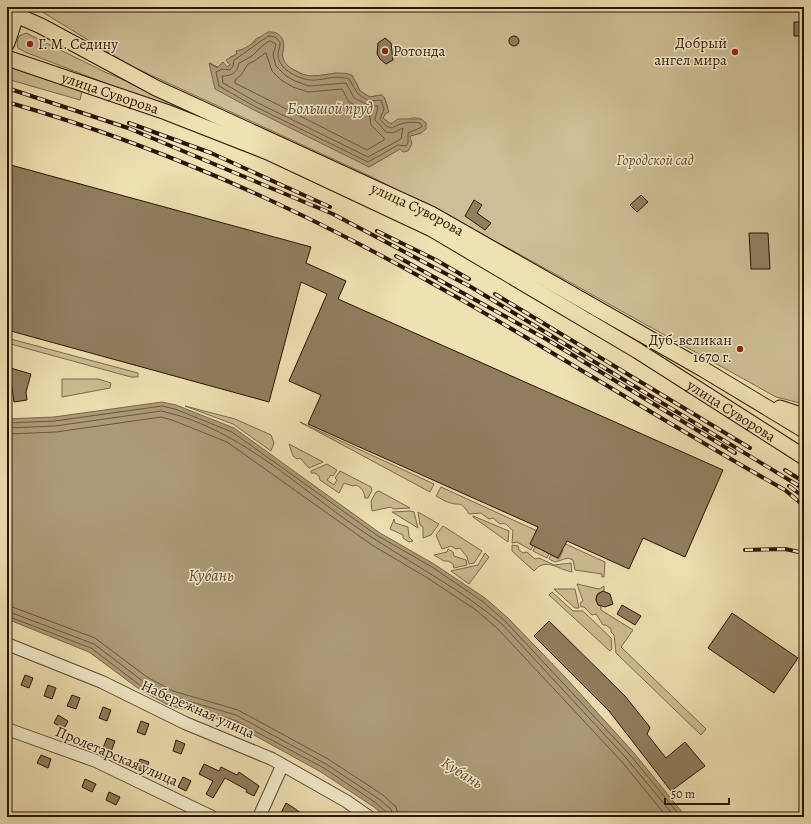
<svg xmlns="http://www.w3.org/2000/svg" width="811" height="824" viewBox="0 0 811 824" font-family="Alegreya,serif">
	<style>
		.green { fill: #cdbe95; stroke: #7c684d; fill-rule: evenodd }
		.water { fill: #ac9b77; stroke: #786449 }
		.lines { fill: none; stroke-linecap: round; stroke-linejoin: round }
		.shore { stroke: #6c563e; stroke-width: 1 }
		.building { fill: #907e5f; stroke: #2b1205 }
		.minor-casing { stroke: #5c4630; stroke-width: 14 }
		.major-casing { stroke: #2b1205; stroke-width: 17 }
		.minor { stroke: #f4eccd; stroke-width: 12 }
		.major { stroke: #eee1b2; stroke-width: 15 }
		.rail-casing { stroke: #2b1205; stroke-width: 4 }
		.rail { stroke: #f4eccd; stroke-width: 2.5; stroke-dasharray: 8; stroke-linecap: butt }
		.poi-dot { fill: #8f2418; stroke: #f4eccd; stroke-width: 1.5 }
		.labels { text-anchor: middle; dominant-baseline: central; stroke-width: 3; stroke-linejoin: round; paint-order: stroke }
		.poi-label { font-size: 15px; fill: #2b1205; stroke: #f4eccd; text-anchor: end }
		.street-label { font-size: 15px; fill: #2b1205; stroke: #f4eccd }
		.park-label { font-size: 15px; font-style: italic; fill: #644e37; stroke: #f4eccd }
		.water-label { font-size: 16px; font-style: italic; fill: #5f4933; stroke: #f4eccd }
	</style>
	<rect width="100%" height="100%" fill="#eee1b2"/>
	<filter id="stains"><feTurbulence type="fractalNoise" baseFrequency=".005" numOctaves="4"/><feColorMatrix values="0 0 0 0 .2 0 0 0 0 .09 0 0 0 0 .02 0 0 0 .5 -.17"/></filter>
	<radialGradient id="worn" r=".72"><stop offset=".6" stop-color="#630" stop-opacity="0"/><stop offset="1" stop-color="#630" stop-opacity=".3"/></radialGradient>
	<path class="green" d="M41 7 804 12V404L776 397 510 249 370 176 129 65 39 10ZM276 33C285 39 285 45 282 54L284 62 290 68 309 77 337 73 356 82 360 91 370 97 381 95 384 97 388 107 383 118 388 123C403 126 412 110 426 123L421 133 410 136 400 149 369 167 210 63C217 67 223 71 230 65V57L237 54 236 51 247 49 257 38Z
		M26 33 105 72 159 95 217 123 216 126 25 52 18 48 17 43 19 36Z
		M7 65 82 91 80 100 7 79Z
		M7 338 138 373V377H131L7 343Z
		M62 379H98L111 383 110 388 62 397Z
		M185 406 235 419 271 435 274 443 271 451 233 424Z
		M300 422 434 484 430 492Z
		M289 444 323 462 309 468 300 458 297 459 293 456Z
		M327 464 337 470 333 476 331 475 327 480 334 485 337 480 335 478 340 471 371 487 372 490 368 498H365C364 491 362 488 356 485L353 486 344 483 339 493 320 480 319 476 315 473H311V471Z
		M441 487 605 562 604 577H602V574L575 570 573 560 568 558 555 562 549 559 551 555 559 559 563 550 551 543 546 552 549 554 547 558 533 551 535 547 538 548 542 540 534 536 530 544 533 546 531 550 517 542 512 543 513 530C507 527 508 522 500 524L493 518 489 519 481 513 469 514C460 499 459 507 448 502 444 501 440 498 436 496Z
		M379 491 410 508 393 509 391 507 372 511 371 501 376 492Z
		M411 511 414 512 418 528 392 512Z
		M418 512 439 524 431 535 423 538V527L420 525Z
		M473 516 509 531 508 542 473 517Z
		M394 519 395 523 408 527 409 537 413 541 409 542 403 538V535L390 529Z
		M443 526 482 551 474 563 469 564 467 557 460 548 456 549 451 546 442 549 436 535Z
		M512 545 518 546 519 550 523 553 527 552 535 559 539 558 554 565 571 563 572 572C557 569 546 557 534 571L512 551Z
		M448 549 453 552 454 556 466 560 467 565 454 568 453 564 448 561H444L434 555 447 552Z
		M485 553 489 557 469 584 451 571 478 565Z
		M577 584 599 589 604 586V591L598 593 596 598 597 603 601 607V610L633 630 621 647 706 729 701 735 616 653 614 635 611 632V629L606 625H603L596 614 592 615 584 607H581L580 603 583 601Z
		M554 589H575L579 608H575Z
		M552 592 573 611H583L611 638 612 649 610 651 549 595Z"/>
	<path class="water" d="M268 32C283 31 286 43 282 55 284 63 288 67 296 71 315 83 332 68 352 75L360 91 370 97 381 95 384 97 389 112 386 113 383 118 391 124 398 119H421L426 123V129L421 133 410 136 412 144 408 151 403 152 400 149 369 167 252 109 215 89 209 63 217 68 223 62 227 67 230 65 226 60 237 54 236 51C251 48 255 39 268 32Z
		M162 402 176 405 234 428 380 533 434 564 485 598 508 618 566 678 634 753 686 817H386L374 807 321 772 232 723 168 705 139 689 89 652 7 619V419L54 417Z"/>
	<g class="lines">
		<path class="shore" d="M269 36 275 37 280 42C281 47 277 51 278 57 280 64 285 70 291 73 317 89 326 72 349 79L358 94 369 101 381 100 384 109 380 119 386 126 392 128C401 123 409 121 420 123L422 127 408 133V143L406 146 398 145 368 162 254 106 219 86 216 72 222 69 230 70 233 66 234 60C246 53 256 43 269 36Z
			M270 41 276 44 273 55 276 66 285 75 295 81 309 86 346 83 354 98 368 105 378 106 375 120 386 132 393 133 403 128 401 139 368 157 256 102 223 83 222 76C232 76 237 73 239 63L252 56 262 46Z
			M266 53 272 71 281 80 293 87 308 92 342 89 349 102 369 112 371 125 384 138V140L367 150 235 83V80L241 75 248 64 254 61Z
			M7 423 55 421 162 406 175 409 232 432 378 536 432 567 482 601 505 621 631 756 681 817
			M7 428 55 426 161 411C243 428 307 497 376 540 419 568 463 591 502 624L627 759 675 817
			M7 434 56 432 161 417 172 420 227 442 372 545 426 577 476 610 498 629 623 763 667 817
			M7 605 95 638 147 677 173 691 238 710 328 759 383 795 396 807 399 817
			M7 611 94 644 144 682 171 696 236 715 326 764 379 799 391 809 393 817
			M7 616 91 648 141 686 169 701 234 720 324 768 376 803 387 813 388 817"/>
	</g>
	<path class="building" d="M794 22H804V36H794Z
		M509 41a5 5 0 1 1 10 0a5 5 0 1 1-10 0Z
		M385 38 391 43 393 60 386 64 380 59 377 54 378 43Z
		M7 164 311 247 306 263 346 281 338 299 723 470 685 557 643 538 629 569 567 541 558 558 530 544 538 527 308 424 321 395 289 381 327 294 301 282 269 402 7 330Z
		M641 195 648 202 637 212 630 205Z
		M474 200 482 205 477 213 491 223 485 230 465 216Z
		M749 233H768L770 269H751Z
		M7 367 31 374 26 392 27 400 14 402 11 381 7 379Z
		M603 591 610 594 613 604 605 607 598 605 596 600 597 595Z
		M622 605 641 616 635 625 617 614Z
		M732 613 798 658 774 693 708 648Z
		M549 621 625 696 649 726 650 728 647 734 666 758 685 742 705 766 671 791 609 711 534 636Z
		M25 675 33 678 29 688 21 685Z
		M48 685 56 688 52 699 44 696Z
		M72 695 80 698 76 709 67 706Z
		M103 707 111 710 107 721 99 718Z
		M58 715 68 721 64 729 54 723Z
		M141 721 149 724 145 735 137 732Z
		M107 738 115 741 111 752 103 748Z
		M176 740 185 744 181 754 173 751Z
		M41 755 51 759 48 768 37 763Z
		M140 759 149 762 145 772 136 769Z
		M204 764 219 771 221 767 237 775 239 772 259 786 254 796 246 792 247 790 225 778 213 798 206 794 213 781 199 774Z
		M183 777 191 781 186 791 178 787Z
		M85 779 96 784 92 792 82 787Z
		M109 792 120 797 116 805 106 800Z
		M286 803 294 808 306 817H288L281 813Z"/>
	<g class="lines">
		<defs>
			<path id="minor" d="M7 644 102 682 185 723 272 759 346 801 369 817
				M7 729 96 761 212 817
				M259 817 282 766"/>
			<g id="major">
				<path id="s1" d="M7 11 41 26 156 88 431 214 703 369 804 430"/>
				<path d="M7 43 16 16"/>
				<path id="s2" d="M7 58 166 112 268 152 432 229 638 351 804 457"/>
				<path d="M780 408 804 416"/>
			</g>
		</defs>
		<use href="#minor" class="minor-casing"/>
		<use href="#major" class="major-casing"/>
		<use href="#minor" class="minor"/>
		<use href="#major" class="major"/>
		<defs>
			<path id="rail" d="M7 88 128 128 333 214 471 287 804 489
				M7 102C105 130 201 167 293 211 463 292 621 398 785 490L804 506
				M129 123 211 153 330 207
				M377 231 436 260 469 279
				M396 256 546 339 735 453
				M495 294 750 448
				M785 470 804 482
				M789 486 804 497
				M745 550 785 549 804 553"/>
		</defs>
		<use href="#rail" class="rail-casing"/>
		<use href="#rail" class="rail"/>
	</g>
	<g class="poi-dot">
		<circle cx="30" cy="44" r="4"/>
		<circle cx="385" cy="51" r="4"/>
		<circle cx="735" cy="52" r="4"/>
		<circle cx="740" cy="349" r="4"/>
	</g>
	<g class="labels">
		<g class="poi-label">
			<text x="727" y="43">Добрый<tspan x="727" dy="17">ангел мира</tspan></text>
			<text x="38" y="44" text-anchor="start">Г. М. Седину</text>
			<text x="393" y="51" text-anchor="start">Ротонда</text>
			<text x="732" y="340">Дуб-великан<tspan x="732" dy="17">1670 г.</tspan></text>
		</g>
		<g class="street-label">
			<text stroke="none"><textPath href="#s2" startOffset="109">улица Суворова</textPath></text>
			<text stroke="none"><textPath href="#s1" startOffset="456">улица Суворова</textPath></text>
			<text stroke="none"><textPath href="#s2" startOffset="809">улица Суворова</textPath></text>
			<text transform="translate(198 709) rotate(24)">Набережная улица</text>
			<text transform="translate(117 756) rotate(23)">Пролетарская улица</text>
		</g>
		<g class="park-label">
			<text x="655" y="160">Городской сад</text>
		</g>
		<g class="water-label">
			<text x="330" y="109">Большой пруд</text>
			<text x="211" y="576">Кубань</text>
			<text transform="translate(462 773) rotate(32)">Кубань</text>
		</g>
	</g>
	<rect width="811" height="824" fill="none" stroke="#eee1b2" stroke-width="24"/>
	<rect x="8" y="8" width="795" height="808" fill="none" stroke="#2b1205" stroke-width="2"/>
	<rect x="12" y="12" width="787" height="800" fill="none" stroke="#2b1205"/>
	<path d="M665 798v6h64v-6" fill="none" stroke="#2b1205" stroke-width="2"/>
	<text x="671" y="798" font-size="12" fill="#2b1205" stroke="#f4eccd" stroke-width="3" paint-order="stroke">50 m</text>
	<rect width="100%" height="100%" filter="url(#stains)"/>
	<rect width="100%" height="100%" fill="url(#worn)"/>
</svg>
